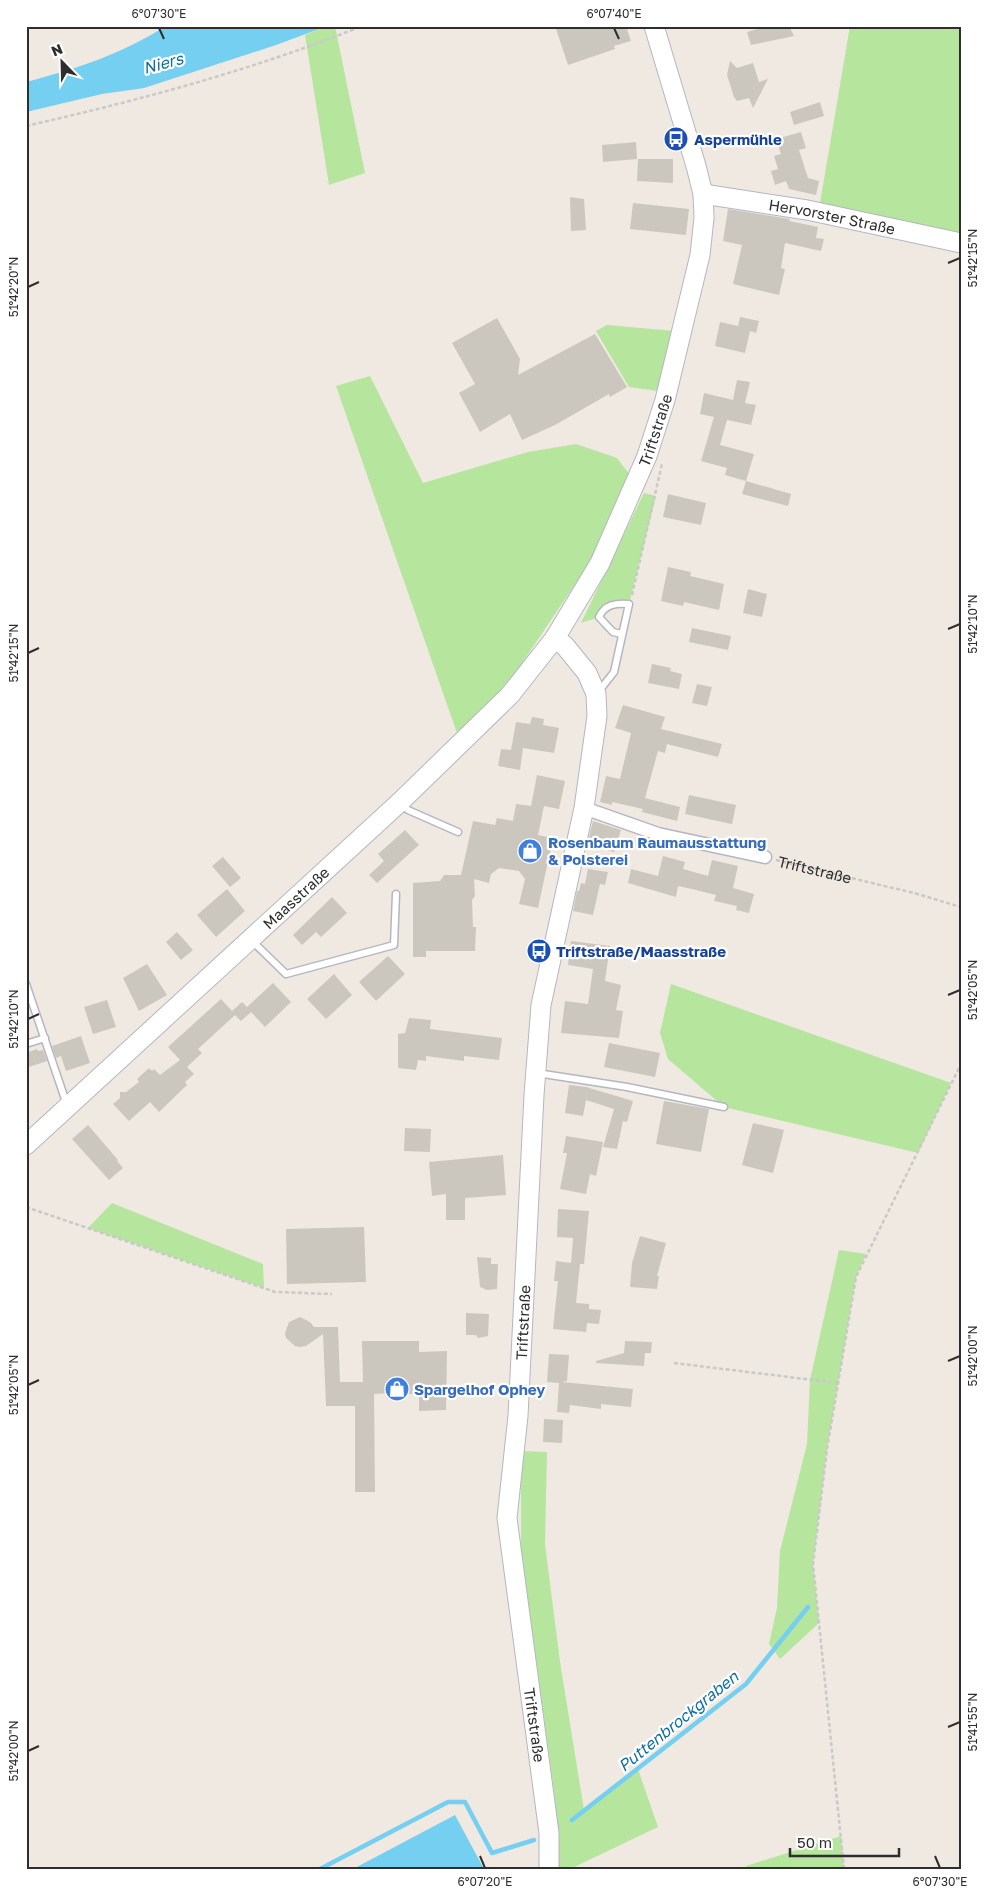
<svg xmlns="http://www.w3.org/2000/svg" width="987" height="1895" viewBox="0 0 987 1895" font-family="'Golos Text',sans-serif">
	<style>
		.green { fill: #b6e59e }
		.water { fill: #75cff0 }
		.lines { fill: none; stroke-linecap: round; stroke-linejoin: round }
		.stream { stroke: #75cff0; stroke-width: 4.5 }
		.building { fill: #cbc7bf }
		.lane-casing { stroke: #b4b7c1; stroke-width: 9 }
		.street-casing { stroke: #b4b7c1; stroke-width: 15 }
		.secondary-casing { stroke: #b4b7c1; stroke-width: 21 }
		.path { stroke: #c9c9c9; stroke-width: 2.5; stroke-dasharray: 4 2.5; stroke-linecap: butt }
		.lane { stroke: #fff; stroke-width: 6 }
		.street { stroke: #fff; stroke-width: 12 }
		.secondary { stroke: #fff; stroke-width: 19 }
		.ticks { fill: none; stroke: #2e2e2e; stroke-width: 2 }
		.labels { text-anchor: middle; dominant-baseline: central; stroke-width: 4.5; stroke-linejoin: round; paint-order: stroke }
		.transit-label { font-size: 15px; font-weight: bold; fill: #164399; stroke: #fff; text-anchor: start }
		.street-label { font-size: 15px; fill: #2e2e2e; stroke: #fff }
		.shop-label { font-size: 15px; font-weight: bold; fill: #366cbe; stroke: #fff; text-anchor: start }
		.water-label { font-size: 16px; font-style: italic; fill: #0d6fa3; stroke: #fff }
		.neatline { fill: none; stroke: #2e2e2e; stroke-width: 2 }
		.ticks-label { font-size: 12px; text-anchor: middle; fill: #2e2e2e }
	</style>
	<rect width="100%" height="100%" fill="#efe9e1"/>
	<path class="green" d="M327 26H335L365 173 329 185 305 35Z
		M850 26H961V235L820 203Z
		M607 325 674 331 658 391 629 387 596 331Z
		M370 376 423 483 528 452 576 444 617 458 630 475 601 542 580 577 520 666 480 715 458 736 336 386Z
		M644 493 656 496 629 604 608 606 599 617 581 623Z
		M671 984 951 1083 918 1153 724 1107 668 1059 660 1033Z
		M112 1203 263 1264 264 1288 88 1228Z
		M839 1250 866 1254 856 1277 827 1449 813 1564 819 1623 780 1659 769 1644 777 1608 780 1551 807 1444 810 1380Z
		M521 1451 547 1452 545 1544 560 1662 584 1810 638 1769 658 1827 570 1869H559L555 1798 521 1550Z
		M841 1836 844 1869H747L746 1866Z"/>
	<path class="water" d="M166 26H327L276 45 144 88 102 94 26 112V82C79 68 119 55 166 26Z
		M455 1815 484 1869H353Z"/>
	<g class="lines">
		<path class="stream" d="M572 1820 746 1684 808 1607
			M320 1869 448 1802H465L492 1853 534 1840"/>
	</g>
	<path class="building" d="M555 26H626L631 41 614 46 615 49 568 65Z
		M789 26 794 36 751 45 747 32 768 26Z
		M730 61 737 68 753 63 759 82 768 79 753 108 749 98 737 101 734 97 727 75Z
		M820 102 824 116 794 125 790 112Z
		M801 132 806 148 799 150 808 178 819 181 816 195 789 189 786 181 775 185 771 171 778 169 774 156 781 154 776 139Z
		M636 142 637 159 603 162 602 145Z
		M638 159H673V183L637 181Z
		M570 197 584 199 586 230 571 231Z
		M633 203 689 209 686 235 630 229Z
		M728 209 790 219 789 221 818 227 816 238 824 239 821 251 785 243 781 268 785 269 779 295 733 284 742 245 723 241Z
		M740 317 759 321 756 333 750 331 745 353 715 346 720 322 738 326Z
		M497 318 520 359 518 375 595 334 627 387 610 397 609 394 555 425 522 440 510 414 480 432 459 393 475 384 452 343Z
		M737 380 750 382 745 403 756 405 751 425 727 420 720 445 754 454 746 481 725 475 727 468 701 461 714 417 700 414 704 393 733 400Z
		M746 481 791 494 788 506 742 494Z
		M668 494 706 503 701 525 663 517Z
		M668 567 691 572 690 576 724 584 719 610 684 602 683 606 661 601Z
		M748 589 767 594 762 617 743 613Z
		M692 628 731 636 728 650 689 642Z
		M652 664 671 668 670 671 682 674 679 689 648 683Z
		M697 684 712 687 707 706 692 703Z
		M623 705 665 717 661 729 722 744 718 757 667 744 665 753 658 751 645 798 680 807 677 821 642 812 643 809 612 802V805L600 802 606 776 620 779 631 733 615 728Z
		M532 717 544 719 543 725 559 728 554 753 523 748 520 770 498 766 501 749 511 750 516 722 530 724Z
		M537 775 565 781 559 809 544 806 538 835 553 838 538 908 519 904 525 879 519 871 499 868 491 874 489 883 474 879 475 896 472 900 473 927H476L475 951H426V957H413V883L440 881 444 875H461L473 821 495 825 497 818 513 821 516 804 531 806Z
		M689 795 736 805 732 824 685 814Z
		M593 821 621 830 614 852 587 845Z
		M405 830 419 845 377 883 369 875 384 861 378 854Z
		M663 856 685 862 683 869 708 876 712 860 738 866 733 888 754 894 749 913 736 910 737 906 714 901 716 895 696 890 678 886 676 897 628 883 631 869 658 876Z
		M223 857 241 878 230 887 212 866Z
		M588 869 608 872 605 885 600 884 593 915 573 911 577 891H579L581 883 585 884Z
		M227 889 245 911 216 937 197 915Z
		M332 897 347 913 321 937 316 932 302 945 293 935Z
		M177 932 193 950 181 960 166 942Z
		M571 941 610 946 605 981 621 985 616 1010 623 1011 619 1038 561 1033 565 1001 588 1004 593 969 568 965Z
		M388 956 405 974 376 1001 359 982Z
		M147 964 167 995 139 1011 123 978Z
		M334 974 352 995 326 1019 307 999Z
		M273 983 291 1002 265 1027 251 1012 241 1021 235 1015 198 1049 202 1053 187 1067 194 1074 185 1082 187 1085 159 1112 150 1102 129 1121 113 1104 120 1098V1092H126L139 1082 137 1079 149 1068 152 1071 154 1069 160 1075 180 1060 168 1047 221 999 232 1011 242 1002 247 1007Z
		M107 1000 116 1027 93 1034 84 1007Z
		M409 1018 431 1020 430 1029 502 1038 499 1060 464 1056V1061L426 1056V1061L418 1060 416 1070 398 1068V1034L405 1033Z
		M81 1036 90 1063 66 1071 61 1056 56 1058 52 1046Z
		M609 1043 660 1053 655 1077 604 1067Z
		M37 1049 38 1051 43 1050 47 1061 26 1068V1053Z
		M569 1085 586 1087 633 1101 627 1122 623 1121 617 1149 603 1147 614 1109 586 1100 583 1116 565 1113Z
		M664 1101 709 1109 701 1152 656 1144Z
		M753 1123 784 1130 773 1173 742 1165Z
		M88 1125 118 1160 117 1161 123 1168 109 1180 72 1139Z
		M405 1128 431 1129 430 1152 404 1151Z
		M566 1136 603 1142 596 1176 590 1174 586 1194 560 1189 567 1153H563Z
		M503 1155 506 1195 465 1198V1220H446V1194L432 1196 429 1162Z
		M558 1209 589 1211 584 1264H580L576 1303 589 1304V1309L601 1310 599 1324 587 1323 586 1332 553 1329 558 1281H554L556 1261 571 1263 573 1238 557 1237Z
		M364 1227 366 1282 287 1284 286 1229Z
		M640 1236 666 1243 657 1276H659L657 1289 630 1287 632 1263Z
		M477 1257 491 1258V1264H498L497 1289 487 1290 480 1287Z
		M466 1313 489 1314 488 1336 478 1338 476 1335H466Z
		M300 1317 310 1322 314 1327H338L340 1382H363L362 1341H419V1352L447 1351 446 1410 419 1411V1394H409V1392L374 1394 375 1492H355V1406H326L323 1334 306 1346 300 1347 295 1346 286 1338 285 1333 289 1322Z
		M625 1341 652 1342 651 1353H645L644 1366 596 1363V1361L624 1353Z
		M549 1354 569 1355 567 1381 562 1382 633 1389 631 1407 601 1404V1409L570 1405 569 1413 557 1412 559 1383 547 1382Z
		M544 1419 563 1420 562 1443 543 1442Z"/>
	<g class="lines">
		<defs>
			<path id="lane" d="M599 691 614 672 629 604C616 603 605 604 599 617L613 632 621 634
				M401 803 408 810 458 832
				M252 941 286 974 394 945 396 894
				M26 984 67 1105
				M26 1044 45 1038
				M537 1073 627 1087 724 1107"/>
			<path id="street" d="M584 808 658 834 765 857"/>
			<g id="secondary">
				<path id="s2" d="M703 194 807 210 961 243"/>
				<path id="s3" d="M26 1145 400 802 510 695 555 638 600 563 647 456 665 400 700 255 704 218 703 194 696 166 654 26"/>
				<path id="s4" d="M549 1869V1833L507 1518 518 1416 534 1095 541 1005 584 808 597 716 596 694 587 673 565 646 555 638"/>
			</g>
		</defs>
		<use href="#lane" class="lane-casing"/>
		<use href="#street" class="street-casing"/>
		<use href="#secondary" class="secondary-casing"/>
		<g class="path">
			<path d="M26 126C140 100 253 70 362 26"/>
			<path d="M632 595 662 464"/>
			<path id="s1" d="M776 860 914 893 961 907"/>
			<path d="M26 1207 275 1292 332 1294"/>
			<path d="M674 1363 838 1383"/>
			<path d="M844 1869 813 1564 827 1449 856 1277 961 1064"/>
		</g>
		<use href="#lane" class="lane"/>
		<use href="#street" class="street"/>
		<use href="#secondary" class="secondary"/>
	</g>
	<path class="ticks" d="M159 28 164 39M614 28 619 39M948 263 960 258M28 287 39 282M948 629 960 624M28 653 39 648M948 995 960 990M28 1019 39 1014M948 1361 960 1356M28 1385 39 1380M948 1727 960 1722M28 1751 39 1746M480 1856 485 1868M935 1856 940 1868"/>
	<defs>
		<symbol id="bus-disc" viewBox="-11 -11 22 22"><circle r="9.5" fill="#1a4fb4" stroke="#fff"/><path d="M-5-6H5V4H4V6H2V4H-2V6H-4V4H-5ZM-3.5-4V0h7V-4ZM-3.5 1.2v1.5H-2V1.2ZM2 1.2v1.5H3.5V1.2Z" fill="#fff"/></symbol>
		<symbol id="shop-disc" viewBox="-11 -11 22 22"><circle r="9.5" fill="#3f7fe0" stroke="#fff"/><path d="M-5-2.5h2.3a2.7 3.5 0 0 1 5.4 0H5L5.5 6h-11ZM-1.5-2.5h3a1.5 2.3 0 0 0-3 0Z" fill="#fff"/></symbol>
	</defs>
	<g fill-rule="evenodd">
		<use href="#bus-disc" x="662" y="125" width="28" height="28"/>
		<use href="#shop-disc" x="516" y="837" width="28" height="28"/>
		<use href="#bus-disc" x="525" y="937" width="28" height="28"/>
		<use href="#shop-disc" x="383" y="1375" width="28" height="28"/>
	</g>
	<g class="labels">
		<g class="transit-label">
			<text x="694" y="139">Aspermühle</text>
			<text x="556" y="951">Triftstraße/Maasstraße</text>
		</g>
		<g class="street-label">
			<text stroke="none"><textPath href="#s2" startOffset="131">Hervorster Straße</textPath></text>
			<text stroke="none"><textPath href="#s3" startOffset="965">Triftstraße</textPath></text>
			<text stroke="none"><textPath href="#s1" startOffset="40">Triftstraße</textPath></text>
			<text stroke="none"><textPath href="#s3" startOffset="366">Maasstraße</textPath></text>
			<text stroke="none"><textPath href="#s4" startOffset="550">Triftstraße</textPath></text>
			<text transform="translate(535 1725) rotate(82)">Triftstraße</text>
		</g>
		<g class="shop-label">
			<text x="548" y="842">Rosenbaum Raumausstattung<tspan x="548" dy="17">&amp; Polsterei</tspan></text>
			<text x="414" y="1389">Spargelhof Ophey</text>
		</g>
		<g class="water-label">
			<text transform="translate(163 63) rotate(-15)">Niers</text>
			<text transform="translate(678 1721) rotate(-39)">Puttenbrockgraben</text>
		</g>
	</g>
	<rect width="987" height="1895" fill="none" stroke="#ffffff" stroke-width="55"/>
	<g transform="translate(62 62) rotate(337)" stroke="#ffffff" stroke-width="4" paint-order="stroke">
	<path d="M0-4L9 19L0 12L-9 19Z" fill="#2e2e2e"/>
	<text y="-8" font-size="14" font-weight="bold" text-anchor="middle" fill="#2e2e2e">N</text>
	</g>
	<path d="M790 1848v8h109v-8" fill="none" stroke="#2e2e2e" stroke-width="2.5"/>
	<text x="797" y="1848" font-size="15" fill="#2e2e2e" stroke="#ffffff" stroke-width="4" paint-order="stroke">50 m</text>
	<rect x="28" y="28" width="932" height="1840" class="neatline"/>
	<g class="ticks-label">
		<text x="159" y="18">6°07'30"E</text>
		<text x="614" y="18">6°07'40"E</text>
		<text transform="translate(973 258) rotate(-90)" y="4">51°42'15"N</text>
		<text transform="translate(14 287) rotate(-90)" y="4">51°42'20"N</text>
		<text transform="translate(973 624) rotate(-90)" y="4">51°42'10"N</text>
		<text transform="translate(14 653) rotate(-90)" y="4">51°42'15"N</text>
		<text transform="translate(973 990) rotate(-90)" y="4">51°42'05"N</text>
		<text transform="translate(14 1019) rotate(-90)" y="4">51°42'10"N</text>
		<text transform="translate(973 1356) rotate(-90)" y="4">51°42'00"N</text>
		<text transform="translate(14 1385) rotate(-90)" y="4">51°42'05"N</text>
		<text transform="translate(973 1722) rotate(-90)" y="4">51°41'55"N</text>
		<text transform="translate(14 1751) rotate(-90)" y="4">51°42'00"N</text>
		<text x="485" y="1886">6°07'20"E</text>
		<text x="940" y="1886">6°07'30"E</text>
	</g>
</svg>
